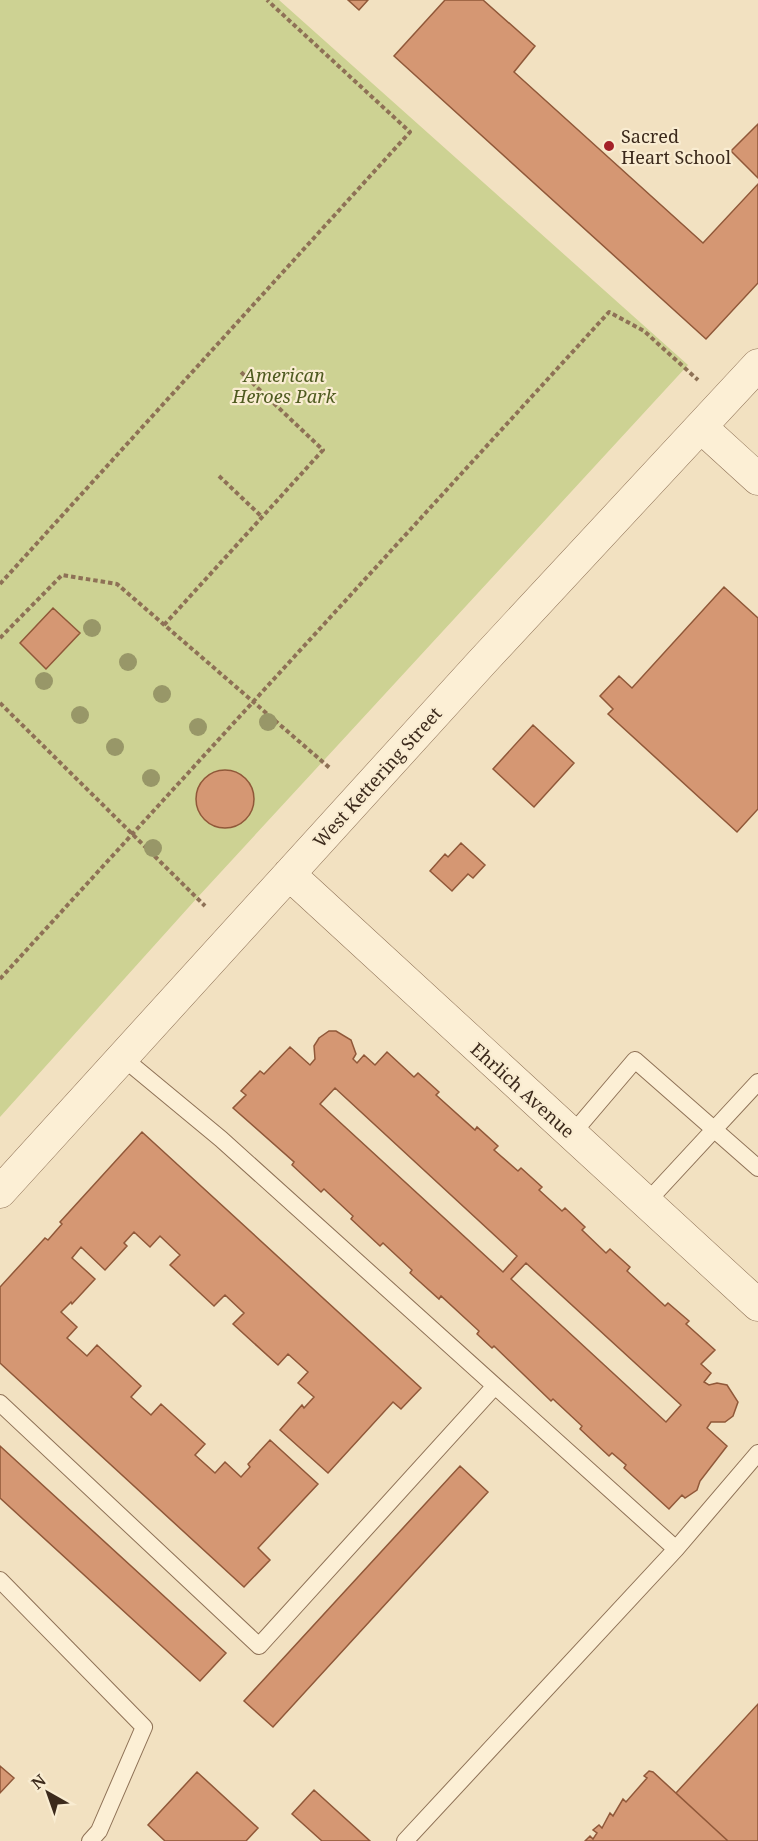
<svg xmlns="http://www.w3.org/2000/svg" width="758" height="1841" viewBox="0 0 758 1841" font-family="'Noto Serif',serif">
	<style>
		.green { fill: #cdd293 }
		.building { fill: #d59773; stroke: #905839; stroke-width: 1.5; fill-rule: evenodd }
		.lines { fill: none; stroke-linecap: round; stroke-linejoin: round }
		.service-casing { stroke: #8e7156; stroke-width: 18 }
		.minor-casing { stroke: #8e7156; stroke-width: 33 }
		.path { stroke: #8e7156; stroke-width: 4; stroke-dasharray: 4.5 3; stroke-linecap: butt }
		.service { stroke: #fcefd5; stroke-width: 16 }
		.minor { stroke: #fcefd5; stroke-width: 32 }
		.tree { fill: #989768 }
		.poi-dot { fill: #a42027; stroke: #f9ecd1; stroke-width: 2 }
		.labels { text-anchor: middle; dominant-baseline: central; stroke-width: 4.5; stroke-linejoin: round; paint-order: stroke }
		.poi-label { font-size: 18px; fill: #3c2a1c; stroke: #f9ecd1; text-anchor: start }
		.park-label { font-size: 18px; font-style: italic; fill: #4f5b20; stroke: #f9ecd1 }
		.street-label { font-size: 18px; fill: #3c2a1c; stroke: #f9ecd1 }
	</style>
	<rect width="100%" height="100%" fill="#f2e1c1"/>
	<path class="green" d="M0 0H279L688 365 197 898 0 1117Z"/>
	<path class="building" d="M348 0H368L359 10Z
		M445 0H483L535 46 514 72 703 243 758 184V283L706 339 394 56Z
		M758 124V178L731 151Z
		M724 587 758 618V809L737 832 608 714 613 709 600 696 619 676 632 688Z
		M53 608 80 633 46 669 20 643Z
		M533 725 574 763 534 807 493 769Z
		M196 799a29 29 0 1 1 58 0a29 29 0 1 1-58 0Z
		M461 843 485 865 473 878 468 874 452 891 430 871 445 854 448 857Z
		M329 1031H336L351 1040 356 1054 353 1059 357 1063 364 1055 375 1065 387 1052 414 1077 418 1073 439 1092 436 1095 475 1130 477 1127 498 1146 494 1150 518 1171 521 1168 542 1187 539 1190 562 1211 565 1208 585 1227 582 1230 606 1253 610 1249 630 1267 627 1271 665 1306 668 1303 689 1321 686 1324 715 1350 701 1364 711 1373 704 1382 709 1385 717 1383 727 1385 738 1402 733 1416 725 1422H711L707 1428 727 1446 700 1481 697 1490 685 1498 682 1495 669 1509 624 1468 626 1465 612 1453 609 1456 580 1429 582 1426 553 1399 551 1401 494 1346 492 1348 477 1334 479 1331 441 1296 439 1299 410 1273 412 1270 383 1243 380 1246 351 1219 353 1216 324 1189 321 1192 292 1165 294 1162 233 1108 246 1095 241 1091 260 1071 264 1074 290 1047 310 1065 315 1059 314 1046 319 1038ZM335 1088 517 1256 503 1272 320 1104ZM526 1263 681 1405 666 1422 511 1279Z
		M142 1132 421 1388 401 1409 393 1402 328 1473 280 1430 302 1405 304 1408 314 1397 298 1383 308 1372 288 1354 278 1365 233 1324 244 1313 225 1295 214 1306 170 1265 180 1255 160 1236 150 1247 134 1232 124 1243 127 1246 105 1270 81 1247 72 1258 95 1279 72 1304 71 1302 61 1312 77 1327 67 1338 87 1356 97 1345 141 1386 131 1397 151 1415 161 1404 205 1444 195 1455 215 1473 225 1462 241 1477 250 1467 248 1464 270 1440 318 1484 258 1548 270 1560 244 1587 0 1363V1287L45 1238 48 1240 62 1224 60 1222Z
		M0 1446 226 1653 200 1681 0 1498Z
		M460 1466 488 1492 273 1727 244 1701Z
		M758 1704V1841H728L676 1793Z
		M0 1766 14 1778 0 1793Z
		M649 1771 653 1772 728 1841H585L590 1836 593 1839 597 1833 593 1830 599 1825 602 1828 610 1813 613 1816 623 1799 626 1802 647 1778 644 1776Z
		M197 1772 258 1828 246 1841H165L148 1825Z
		M314 1790 370 1841H322L292 1814Z"/>
	<g class="lines">
		<defs>
			<path id="service" d="M122 1057 221 1139 676 1549
				M572 1134 635 1060 758 1168
				M646 1203 758 1082
				M0 1403 259 1646 494 1387
				M0 1580 144 1727 99 1831 90 1841
				M405 1841 676 1549 758 1453"/>
			<path id="minor" d="M701 427 758 479
				M289 874 758 1305
				M0 1192 482 662 758 365"/>
		</defs>
		<use href="#service" class="service-casing"/>
		<use href="#minor" class="minor-casing"/>
		<path class="path" d="M219 476 261 516
			M0 584 410 132 267 0
			M164 625 323 450 241 372
			M0 638 62 575 117 584 331 769
			M0 703 205 906
			M0 979 609 312 644 331 698 380"/>
		<use href="#service" class="service"/>
		<use href="#minor" class="minor"/>
	</g>
	<g class="tree">
		<circle cx="92" cy="628" r="9"/>
		<circle cx="128" cy="662" r="9"/>
		<circle cx="44" cy="681" r="9"/>
		<circle cx="162" cy="694" r="9"/>
		<circle cx="80" cy="715" r="9"/>
		<circle cx="268" cy="722" r="9"/>
		<circle cx="198" cy="727" r="9"/>
		<circle cx="115" cy="747" r="9"/>
		<circle cx="151" cy="778" r="9"/>
		<circle cx="153" cy="848" r="9"/>
	</g>
	<circle class="poi-dot" cx="609" cy="146" r="6"/>
	<g class="labels">
		<g class="poi-label">
			<text x="621" y="136">Sacred<tspan x="621" dy="21">Heart School</tspan></text>
		</g>
		<g class="park-label">
			<text x="284" y="375">American<tspan x="284" dy="21">Heroes Park</tspan></text>
		</g>
		<g class="street-label">
			<text transform="translate(377 777) rotate(-48)">West Kettering Street</text>
			<text transform="translate(523 1090) rotate(42)">Ehrlich Avenue</text>
		</g>
	</g>
	<g transform="translate(48 1793) rotate(320)" stroke="#f9ecd1" stroke-width="4.5" paint-order="stroke">
	<path d="M0-4.5L10 22L0 15L-10 22Z" fill="#3c2a1c"/>
	<text y="-9" font-size="16" font-weight="bold" text-anchor="middle" fill="#3c2a1c">N</text>
	</g>
</svg>
